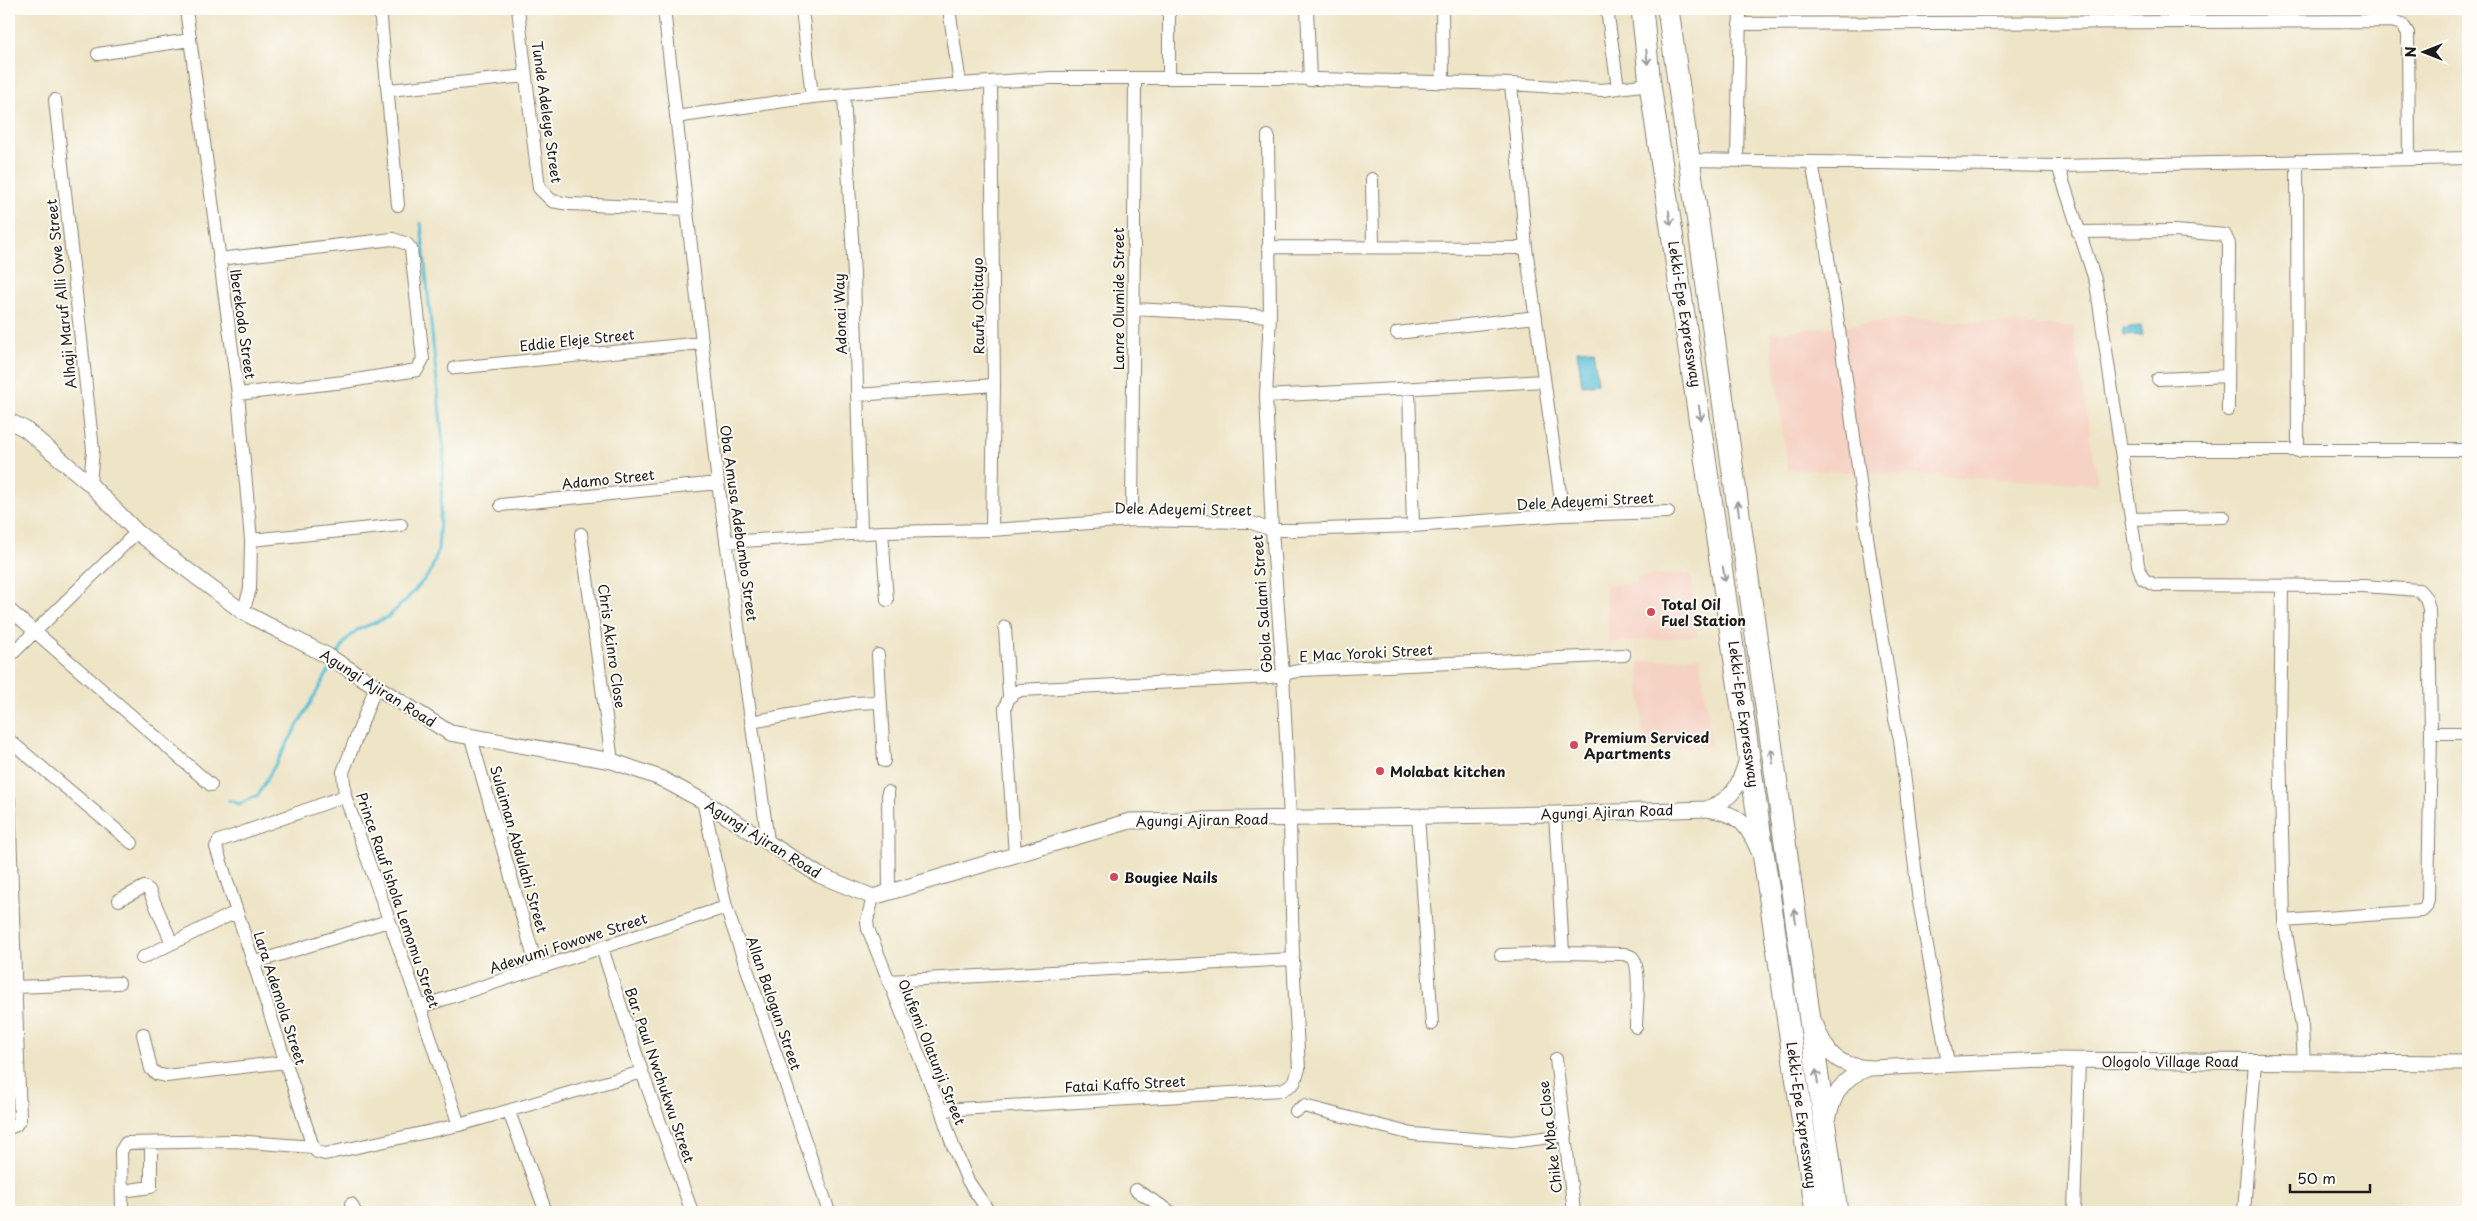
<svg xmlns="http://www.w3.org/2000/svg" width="2477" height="1221" viewBox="0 0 2477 1221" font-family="'Playpen Sans',sans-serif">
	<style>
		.built { fill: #f6d2c4 }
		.water { fill: #58bfd6; stroke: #3a6e79 }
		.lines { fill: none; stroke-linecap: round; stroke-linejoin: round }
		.stream { stroke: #58bfd6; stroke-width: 3 }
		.minor-casing { stroke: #858071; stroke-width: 14 }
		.tertiary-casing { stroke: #858071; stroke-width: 17 }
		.trunk-casing { stroke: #858071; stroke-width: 23 }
		.minor { stroke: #fff; stroke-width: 12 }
		.tertiary { stroke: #fff; stroke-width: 15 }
		.trunk { stroke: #fff; stroke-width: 21 }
		.oneway { stroke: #999 }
		.poi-dot { fill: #d1495b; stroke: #fdfcf7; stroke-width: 2 }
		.labels { text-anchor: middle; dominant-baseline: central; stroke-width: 4; stroke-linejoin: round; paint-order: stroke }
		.street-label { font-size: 14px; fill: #1c1c1c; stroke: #fdfcf7 }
		.poi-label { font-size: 14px; font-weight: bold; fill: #1c1c1c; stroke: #fdfcf7; text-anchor: start }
	</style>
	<rect width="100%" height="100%" fill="#fdfcf7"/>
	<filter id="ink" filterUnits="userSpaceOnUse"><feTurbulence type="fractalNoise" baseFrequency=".02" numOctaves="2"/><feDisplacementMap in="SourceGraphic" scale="10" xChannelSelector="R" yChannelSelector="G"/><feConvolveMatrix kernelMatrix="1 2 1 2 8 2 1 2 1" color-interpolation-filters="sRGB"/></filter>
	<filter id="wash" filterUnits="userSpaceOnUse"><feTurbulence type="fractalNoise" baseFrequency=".0096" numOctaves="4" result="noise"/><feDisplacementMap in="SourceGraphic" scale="20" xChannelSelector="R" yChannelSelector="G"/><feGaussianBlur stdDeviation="1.12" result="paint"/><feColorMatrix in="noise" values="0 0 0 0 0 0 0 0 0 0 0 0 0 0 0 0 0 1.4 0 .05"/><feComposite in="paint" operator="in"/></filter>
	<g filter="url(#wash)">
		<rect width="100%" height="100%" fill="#eee4c6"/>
		<path class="built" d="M1908 319 2073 326 2098 484 1788 469 1770 333Z
			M1691 574 1697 636 1609 643 1605 585 1637 584V576Z
			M1700 656 1712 746 1643 749 1639 662Z"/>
		<path class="water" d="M2141 326 2143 335 2124 336 2123 328Z
			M1593 349 1598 383 1582 385 1577 350Z"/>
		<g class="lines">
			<path class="stream" d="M9 618 18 625
				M336 657 347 639 357 630 388 617 406 600 430 573 438 551 444 454 421 223
				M229 800 239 804 258 795 332 665"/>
		</g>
	</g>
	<g filter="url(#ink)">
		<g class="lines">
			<defs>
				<path id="minor" d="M186 9 238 394 251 540 250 589 243 612
					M380 9 398 205
					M518 9 539 188 552 201 569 204 686 209
					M664 9 718 483 768 841
					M802 9 812 97
					M949 9 960 84
					M1169 9V77
					M1307 9 1310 80
					M1442 9 1443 81
					M1607 9 1618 88
					M1739 24 2392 21 2402 24 2408 33 2409 159
					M98 54 190 40
					M991 82 994 385 992 530
					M1511 84 1526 248 1563 515
					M389 90 526 76
					M844 95 854 275 861 533
					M55 100 93 450 90 484
					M676 117 812 97 960 84 1051 78H1278L1511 84 1602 90 1650 84
					M1689 160 2058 166 2468 158
					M1737 160 1740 9
					M2297 161 2298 451
					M1812 162C1833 279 1849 396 1864 513 1872 582 1886 650 1895 719L1900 739 1919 902 1948 1063
					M2058 166 2096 283 2138 565 2143 579 2155 585 2363 586 2419 590 2426 598 2429 609 2431 733 2428 899 2426 907 2422 911 2284 921
					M1372 179 1373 247
					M2078 232 2175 231 2225 235 2229 244 2228 410
					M1268 247 1526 248
					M219 259 393 239 407 244 411 249 423 359 417 370 344 382 238 394
					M1133 309 1270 316
					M1397 333 1536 317
					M455 368 701 343
					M2158 379 2228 376
					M1409 389 1413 526
					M857 395 994 385
					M1266 396 1544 381
					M2123 450H2468
					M501 505 718 483
					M2132 519 2224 517
					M1132 520 1135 78
					M882 532 887 600
					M581 534 612 761
					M251 540 401 525
					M726 542 882 532 992 530 1132 520 1249 522 1272 530H1295L1413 526 1563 515 1668 512
					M2282 586 2280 743 2284 921 2302 1027 2304 1063
					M9 609 211 785
					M1005 627 1009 697
					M878 655 884 761
					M9 657 137 532
					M376 686 343 772 345 796 420 1007 459 1125
					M751 722 854 703 879 702
					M2431 733H2468
					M471 738 537 968
					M9 740 132 843
					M888 792 889 892
					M345 796 219 841 216 847 313 1147 317 1152 325 1154 459 1125 642 1072
					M9 800 20 1119 16 1125 9 1128
					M703 801 726 907 829 1212
					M1555 814 1563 953
					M1418 815 1432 1024
					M1015 855 1005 708 1009 697 1020 690 1271 677 1302 670 1624 655
					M873 897 867 921 868 929 941 1110 953 1146 968 1181 989 1212
					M119 900 144 887 149 890 172 943
					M602 948 642 1072 692 1212
					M1501 955 1563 953 1624 954C1627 955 1630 956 1632 957 1642 966 1636 1014 1636 1027
					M142 958 236 912
					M253 963 388 921
					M888 981 1293 959
					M15 987 119 983
					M420 1007 726 907
					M143 1034 151 1069 157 1074 166 1076 285 1062
					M1556 1059 1574 1212
					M941 1110 1282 1090 1294 1083 1299 1069 1293 959 1290 819 1283 675 1272 530 1266 396 1270 316 1268 136
					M1296 1111 1304 1106 1412 1134 1512 1142 1566 1135
					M509 1112 546 1212
					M1136 1190 1171 1212
					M122 1191 151 1187V1144
					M351 1204 355 1212
					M122 1210 121 1151 126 1143 234 1141 313 1147
					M2074 1212 2079 1060
					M2244 1212 2255 1062"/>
				<path id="tertiary" d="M9 421 25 429 90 484 137 532 243 612 328 656 450 733 612 761 660 778 703 801 819 875 873 897 1130 821 1555 814 1706 809C1739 813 1747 823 1760 854
					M1706 809C1736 798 1739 785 1748 756
					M1816 1025C1827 1056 1838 1066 1871 1068L2048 1060 2468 1063
					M1828 1120C1833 1095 1842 1077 1867 1069"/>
				<path id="trunk" d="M1642 9 1650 84C1707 460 1763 836 1816 1212
					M1668 9 1837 1212"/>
			</defs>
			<use href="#minor" class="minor-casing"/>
			<use href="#tertiary" class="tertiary-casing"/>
			<use href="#trunk" class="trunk-casing"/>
			<use href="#minor" class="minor"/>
			<use href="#tertiary" class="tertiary"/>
			<use href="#trunk" class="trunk"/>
		</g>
		<defs><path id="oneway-shaft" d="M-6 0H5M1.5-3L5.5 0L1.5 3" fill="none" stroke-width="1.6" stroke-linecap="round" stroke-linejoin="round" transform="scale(1.25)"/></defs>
		<g class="oneway">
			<use href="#oneway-shaft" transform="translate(1647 57) rotate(84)"/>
			<use href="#oneway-shaft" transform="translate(1670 218) rotate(81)"/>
			<use href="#oneway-shaft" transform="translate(1700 413) rotate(81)"/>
			<use href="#oneway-shaft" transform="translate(1738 508) rotate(-98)"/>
			<use href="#oneway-shaft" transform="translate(1724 574) rotate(81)"/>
			<use href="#oneway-shaft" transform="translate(1772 756) rotate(-98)"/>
			<use href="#oneway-shaft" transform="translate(1795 916) rotate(-98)"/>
			<use href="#oneway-shaft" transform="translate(1817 1077) rotate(-98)"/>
		</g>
	</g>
	<g class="poi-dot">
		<circle cx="1651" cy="612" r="5"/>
		<circle cx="1574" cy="745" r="5"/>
		<circle cx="1380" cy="771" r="5"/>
		<circle cx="1114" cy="877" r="5"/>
	</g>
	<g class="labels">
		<g class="street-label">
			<text transform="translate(547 112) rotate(82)">Tunde Adeleye Street</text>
			<text transform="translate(61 294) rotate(-96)">Alhaji Maruf Alli Owe Street</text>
			<text transform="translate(1118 299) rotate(-90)">Lanre Olumide Street</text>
			<text transform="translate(978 306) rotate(-91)">Raufu Obitayo</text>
			<text transform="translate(840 314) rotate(-92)">Adonai Way</text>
			<text transform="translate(1685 314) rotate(81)">Lekki-Epe Expressway</text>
			<text transform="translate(243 324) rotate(82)">Iberekodo Street</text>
			<text transform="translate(577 340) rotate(-6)">Eddie Eleje Street</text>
			<text transform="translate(608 479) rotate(-6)">Adamo Street</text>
			<text transform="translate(1585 501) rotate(-3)">Dele Adeyemi Street</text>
			<text transform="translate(1183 509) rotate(1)">Dele Adeyemi Street</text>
			<text transform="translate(739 523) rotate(82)">Oba Amusa Adebambo Street</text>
			<text transform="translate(1262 604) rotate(-94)">Gbola Salami Street</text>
			<text transform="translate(612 646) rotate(82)">Chris Akinro Close</text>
			<text transform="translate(1366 653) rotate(-3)">E Mac Yoroki Street</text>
			<text transform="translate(378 688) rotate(32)">Agungi Ajiran Road</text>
			<text transform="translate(1744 714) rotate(82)">Lekki-Epe Expressway</text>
			<text transform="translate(1607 812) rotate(-2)">Agungi Ajiran Road</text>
			<text transform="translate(1202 820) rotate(-1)">Agungi Ajiran Road</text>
			<text transform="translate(763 839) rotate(32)">Agungi Ajiran Road</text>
			<text transform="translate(519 849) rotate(74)">Sulaiman Abdulahi Street</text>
			<text transform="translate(398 900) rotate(71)">Prince Rauf Ishola Lemomu Street</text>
			<text transform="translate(568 943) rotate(-18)">Adewumi Fowowe Street</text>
			<text transform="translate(280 998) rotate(72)">Lara Ademola Street</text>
			<text transform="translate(774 1003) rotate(71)">Allan Balogun Street</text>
			<text transform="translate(932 1052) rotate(68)">Olufemi Olatunji Street</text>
			<text x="2170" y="1061">Ologolo Village Road</text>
			<text transform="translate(660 1075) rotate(71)">Bar. Paul Nwchukwu Street</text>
			<text transform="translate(1125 1084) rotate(-3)">Fatai Kaffo Street</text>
			<text transform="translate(1802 1115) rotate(82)">Lekki-Epe Expressway</text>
			<text transform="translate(1550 1137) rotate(-97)">Chike Mba Close</text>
		</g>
		<g class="poi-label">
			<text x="1661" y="604">Total Oil<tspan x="1661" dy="16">Fuel Station</tspan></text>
			<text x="1584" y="737">Premium Serviced<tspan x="1584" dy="16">Apartments</tspan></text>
			<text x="1390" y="771">Molabat kitchen</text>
			<text x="1124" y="877">Bougiee Nails</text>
		</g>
	</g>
	<rect width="2477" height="1221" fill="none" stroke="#fdfcf7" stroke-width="30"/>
	<g transform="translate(2424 52) rotate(270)" stroke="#fdfcf7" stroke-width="4" paint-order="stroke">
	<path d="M0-4L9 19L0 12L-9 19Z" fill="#1c1c1c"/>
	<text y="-8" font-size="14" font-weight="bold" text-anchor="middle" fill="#1c1c1c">N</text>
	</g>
	<path d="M2290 1184v8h80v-8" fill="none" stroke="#1c1c1c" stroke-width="2.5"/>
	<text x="2297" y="1184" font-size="15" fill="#1c1c1c" stroke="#fdfcf7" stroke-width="4" paint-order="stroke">50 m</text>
</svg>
